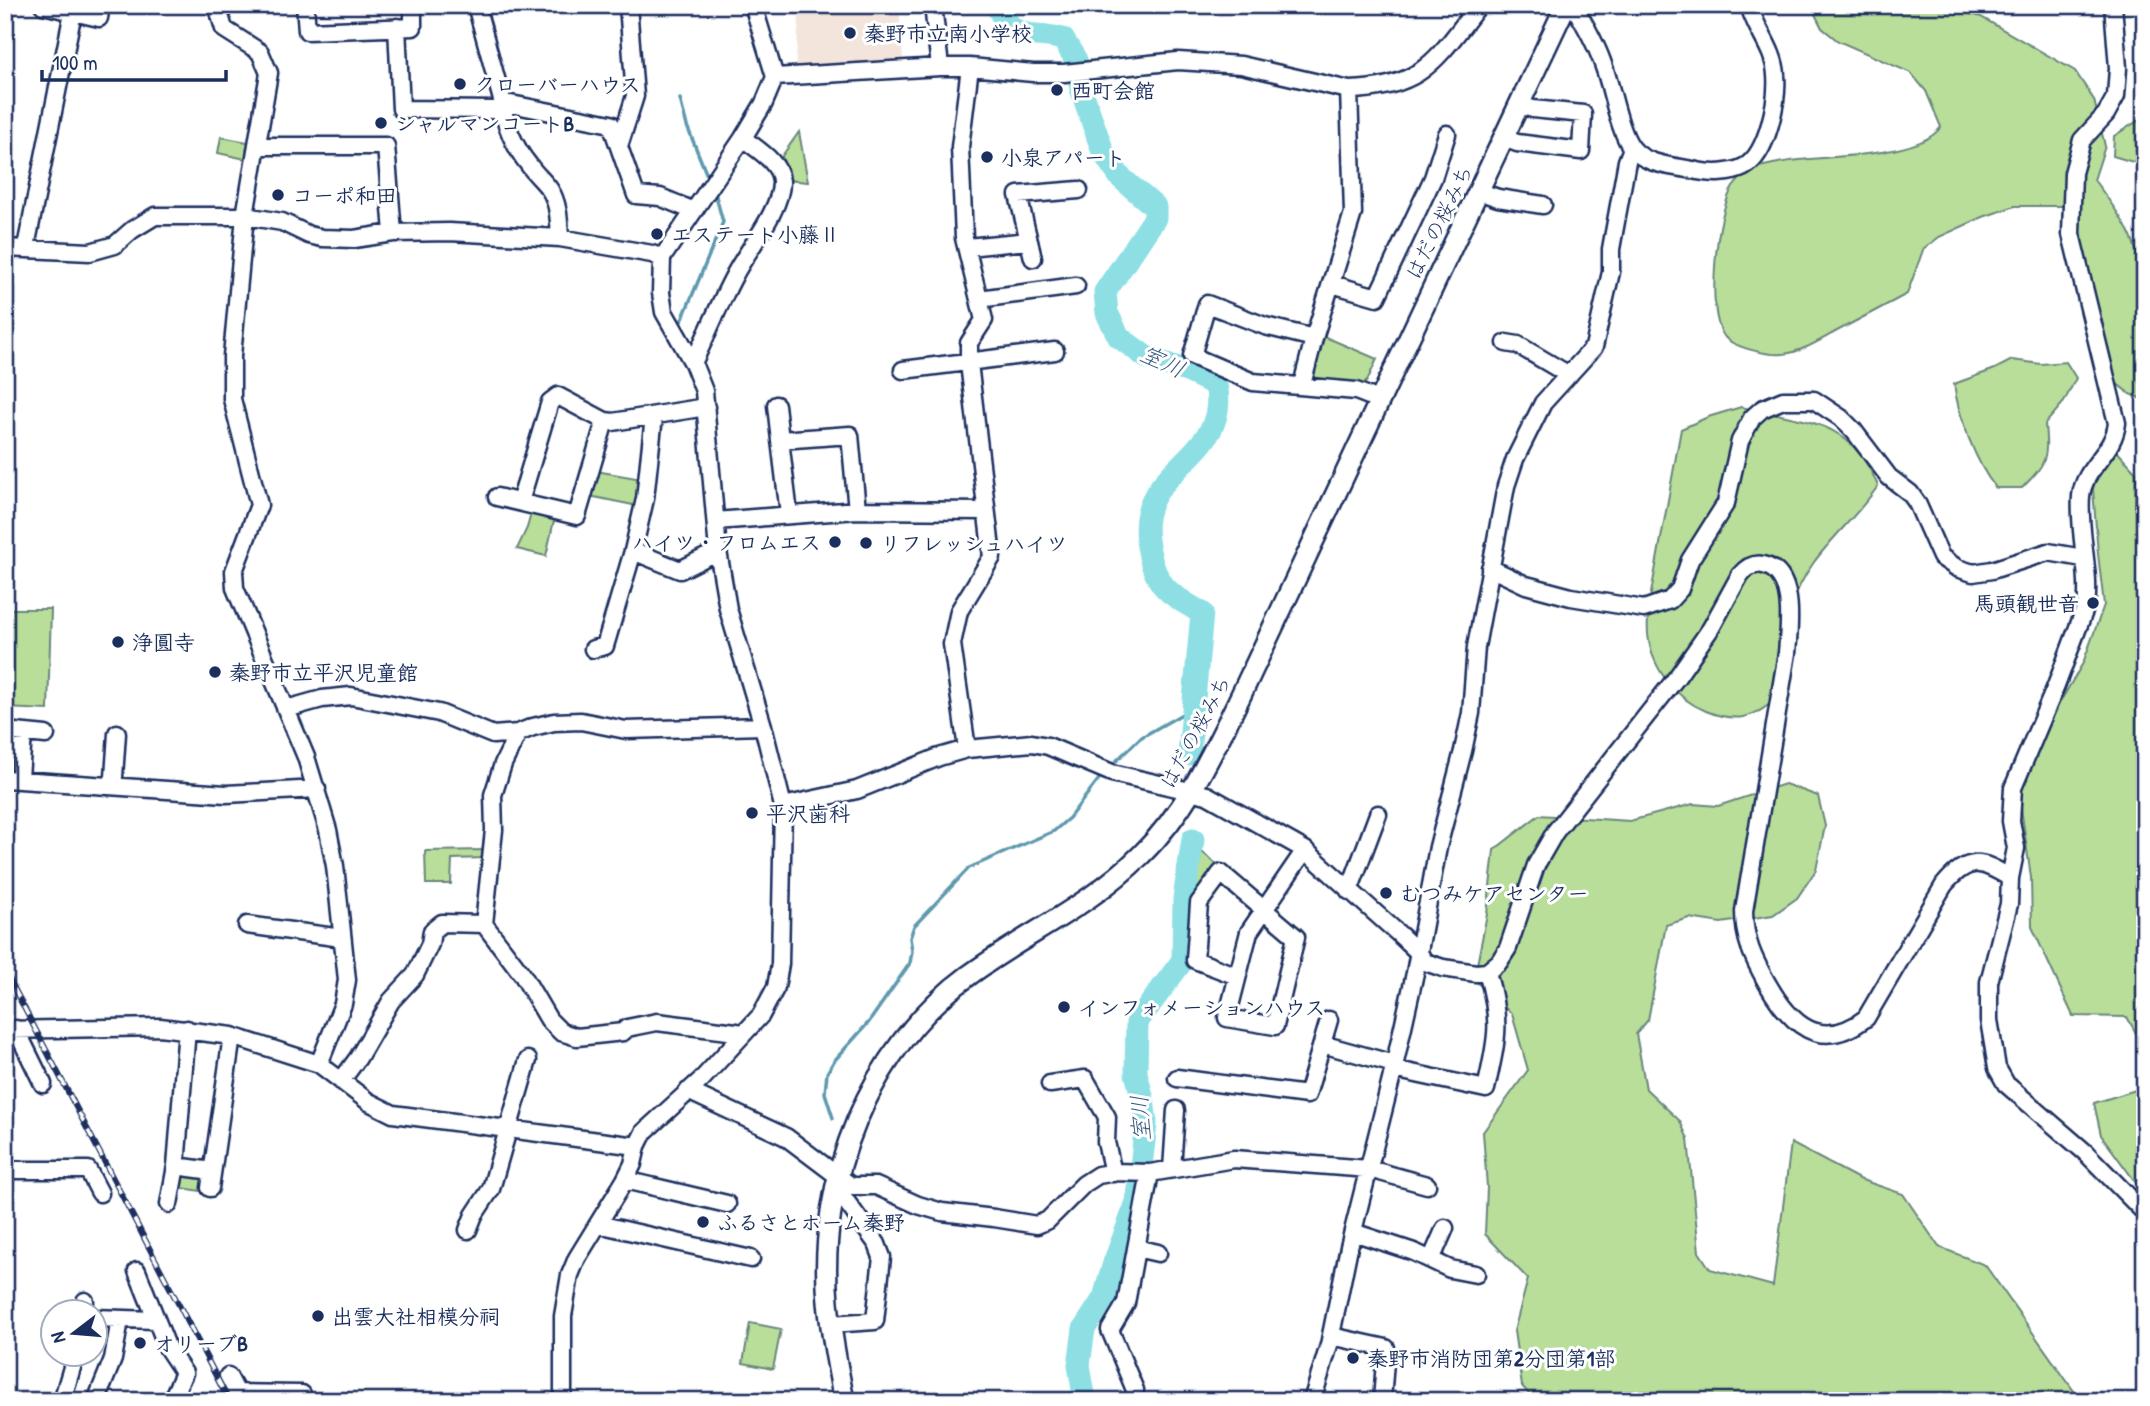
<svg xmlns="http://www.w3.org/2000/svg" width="2150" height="1406" viewBox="0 0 2150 1406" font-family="'Patrick Hand','Klee One',sans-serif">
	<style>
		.built { fill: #f4e5dc }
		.green { fill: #b8de9a; stroke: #6a867c; stroke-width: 2 }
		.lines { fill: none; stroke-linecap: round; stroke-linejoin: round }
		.stream { stroke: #5f99ae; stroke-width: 3.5 }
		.river { stroke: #8ddfe4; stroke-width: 23 }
		.minor-casing { stroke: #1b2f5e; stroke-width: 21 }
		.major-casing { stroke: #1b2f5e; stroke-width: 24 }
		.minor { stroke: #fff; stroke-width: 16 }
		.major { stroke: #fff; stroke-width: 19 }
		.rail-casing { stroke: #1b2f5e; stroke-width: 6 }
		.rail { stroke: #fff; stroke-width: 3.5; stroke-dasharray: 10; stroke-linecap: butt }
		.poi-dot { fill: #1b2f5e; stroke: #fff; stroke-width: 2.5 }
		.labels { text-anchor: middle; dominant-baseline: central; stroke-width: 6; stroke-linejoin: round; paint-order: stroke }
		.poi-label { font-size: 21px; font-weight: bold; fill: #1b2f5e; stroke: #fff; text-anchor: start }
		.street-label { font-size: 21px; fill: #1b2f5e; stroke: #fff }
		.water-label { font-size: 23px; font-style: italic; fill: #385b80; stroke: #fff }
	</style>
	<rect width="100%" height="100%" fill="#fff"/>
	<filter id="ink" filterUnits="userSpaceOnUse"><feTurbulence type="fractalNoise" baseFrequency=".0143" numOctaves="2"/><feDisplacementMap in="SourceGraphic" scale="14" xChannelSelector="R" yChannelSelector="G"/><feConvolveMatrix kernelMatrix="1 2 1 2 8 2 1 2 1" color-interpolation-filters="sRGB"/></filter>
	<g filter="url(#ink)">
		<path class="built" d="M800 5H899L903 60 795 72Z"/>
		<path class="green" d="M1838 5H1944L1981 17 2075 71 2094 100 2105 146 2094 180C2107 197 2127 224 2134 244 2150 293 2145 349 2145 400L2130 394 2116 383 2086 319 2084 260 2063 206H2015L1983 217 1939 237 1923 250 1907 294C1884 306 1860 319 1837 331 1820 340 1802 352 1783 354 1770 356 1731 347 1724 336 1705 312 1717 211 1733 187 1737 182 1743 175 1748 171 1754 167 1766 166 1773 164 1814 154 1916 161 1941 127L1926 91 1911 73 1838 41 1822 28 1814 12Z
			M2145 105V158L2133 162 2113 156 2114 136 2139 120Z
			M799 132 808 182 789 180 782 156Z
			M221 137 253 143 250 160 218 153Z
			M1323 336 1377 359 1367 381 1362 385 1314 380 1311 376Z
			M2012 360 2041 364 2066 362 2076 378 2064 402 2045 424C2048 459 2047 463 2022 488H1996C1976 464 1958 415 1954 384L1995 369Z
			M1741 407C1768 413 1816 419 1838 434 1857 446 1870 467 1878 486 1850 527 1806 556 1792 606 1784 636 1808 669 1778 697 1755 719 1735 723 1706 711 1676 699 1651 668 1648 634 1646 611 1654 579 1658 555 1666 513 1673 471 1681 429L1708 417Z
			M2114 448 2136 472 2135 508 2145 526V1049L2127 1017 2073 1016 2032 927 2031 877 2020 801 2024 763 2083 663 2104 605 2098 554 2093 489 2098 471Z
			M596 471 642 479 638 506 589 496Z
			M532 510 555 516 546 556 517 549 527 528Z
			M5 609H51L48 710 5 708Z
			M1785 784 1818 796 1825 826 1816 870 1797 898 1773 915 1721 923 1689 918 1666 925 1648 1020 1636 1034 1646 1089 1680 1121 1688 1139 1699 1252 1710 1269 1773 1286 1791 1143 1859 1179 1903 1194 1939 1247 1985 1265 2081 1401H1535L1522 1386 1514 1331 1528 1279 1485 1234 1487 1187 1483 1132 1528 1070 1512 1014 1474 980 1487 914 1494 850 1539 815 1630 821 1693 804 1718 806Z
			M486 850 485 858 452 859 451 884H426L425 851Z
			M1198 852H1202L1220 867 1195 895Z
			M2145 1069V1195L2101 1135 2094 1103 2139 1089Z
			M205 1172 207 1192 176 1187 179 1173Z
			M750 1323 781 1329 773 1369 743 1363Z"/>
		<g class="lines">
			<path class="stream" d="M680 99 687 126 708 178
				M679 327 723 222 715 193
				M1111 766 1140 738 1182 714 1193 711
				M833 1118 825 1093 827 1073 834 1061 869 1022 910 963 912 951 910 938 914 926 969 868 1054 831 1069 818 1102 775"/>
			<path class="river" d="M996 5C1018 46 1027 29 1063 39L1076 60 1081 89 1103 152 1120 177 1155 207V218L1105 292 1107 313 1119 337 1146 357 1187 371 1216 385C1230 449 1159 464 1148 513 1145 525 1146 538 1149 551 1156 588 1171 595 1202 613L1189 754
				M1085 1401 1079 1365 1084 1329 1104 1298 1114 1263 1137 1202 1146 1123 1143 1100 1136 1073 1137 1022 1183 960 1184 899 1193 839"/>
			<defs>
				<path id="minor" d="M43 5 99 18 101 5
					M217 5 224 29 260 52 269 73 245 216 232 356V399L259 505 234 571 235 588 306 757 328 830 335 866 347 980 343 1004 319 1064
					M305 5 307 31 413 27V5
					M476 5 502 100C503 122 515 148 529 165 535 174 544 181 550 190 559 204 559 222 560 238
					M933 5 940 67
					M1573 5C1585 24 1597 46 1604 67 1612 88 1619 132 1632 148 1646 166 1676 166 1697 171 1711 174 1730 174 1744 167 1768 154 1778 99 1776 75 1775 50 1755 29 1749 5
					M2113 5 2118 68 2116 96 2106 114 2082 140 2073 173 2071 234 2117 423C2114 453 2084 467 2081 496 2078 531 2091 573 2086 606L2056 686 2013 788 2011 821 2016 848 2010 878 2009 904 1989 982V1020L1997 1068 2006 1084 2085 1152 2145 1213
					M397 27 401 109 496 110 511 104 611 124 636 195 660 197 694 211
					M775 77 940 67H970L1033 73H1064L1178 61 1241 65 1349 90C1424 88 1437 58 1479 5
					M1504 138 1517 143 1581 151 1583 114 1533 109 1519 105
					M264 146H386L393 233
					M619 146 635 96 628 5
					M1478 191 1498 198 1543 205
					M26 247 73 12
					M967 247 1029 241
					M5 248 90 252 115 245 132 230 155 216H245L282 222 309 235 322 238 354 239 393 233 449 232 560 238 652 254 662 258
					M1033 258 1018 195 1079 190
					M1332 284 1377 297 1433 178 1447 134
					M979 299 1076 286
					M1314 338 1265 326 1207 304 1192 356 1253 382 1356 391 1379 400
					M1506 343 1518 345 1569 375
					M693 363C707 335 719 304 734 276 746 251 782 210 781 181 780 162 756 149 743 138
					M903 370 1055 351
					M1302 385 1314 338 1353 213 1349 90
					M776 405 780 440
					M497 497 577 516 605 421 613 422 706 407
					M520 502 550 402 558 396 605 421
					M789 514 780 440 850 435 857 510
					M716 521 857 510 985 511
					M633 551 680 570 718 551
					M1490 568 1526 585 1571 597 1644 609 1670 600 1680 589 1690 560 1726 503 1740 441 1752 418 1762 409 1783 400H1814L1841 418 1854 431 1889 477 1910 493 1917 503 1941 557 1957 568 1973 573 1992 570 2048 552 2083 558
					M593 649 605 646 633 551 645 499 654 416
					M286 709 322 699 351 696 439 713 493 735 518 733 533 727 554 722 581 721 626 730 763 726
					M5 731 46 735
					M518 733 503 764 493 795 494 830 484 924 522 974 549 1020 561 1032 577 1037 623 1032 627 1028 657 1022 744 1033
					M967 749 952 644 959 611 992 557 969 363V343L984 320 964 238 960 147 970 67
					M5 779 226 794 317 789
					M20 779 23 733
					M110 786 114 777 117 733
					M783 806 857 790 939 757 967 749 1032 743 1048 746 1112 773 1207 795 1305 850 1400 935 1418 952 1425 962 1443 968 1476 973 1487 972 1499 962 1508 948 1536 865 1555 832 1677 677 1711 628 1740 575C1746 568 1753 563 1763 565 1797 572 1789 628 1787 653L1744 911C1744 939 1753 958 1767 983 1790 1024 1820 1053 1866 1018L1944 885C1968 857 1980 859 2010 878
					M1349 891 1378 814
					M247 925 342 938
					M1237 976 1195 960 1199 903 1221 873 1296 937 1275 1026 1227 1018 1249 932 1305 850
					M16 1029 43 1084
					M5 1030 160 1027 232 1036 319 1064 369 1102 393 1114 637 1146
					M1322 1044 1394 1064
					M1393 1069 1486 1089C1497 1039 1502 1023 1487 972
					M1177 1078 1307 1095 1329 1020
					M341 1081 358 1058 391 1001 415 975 430 944 432 931 442 923 484 924
					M1050 1084 1085 1079 1107 1117 1106 1142 1113 1173
					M688 1091 786 1137 851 1186H876L918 1205 942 1212 994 1218 1037 1225 1048 1220 1084 1184 1098 1175 1116 1172 1150 1173 1234 1159 1369 1169 1427 1185
					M176 1166 212 1171
					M1172 1169 1176 1110
					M5 1170H88L100 1193
					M625 1180 727 1204
					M210 1188 232 1036
					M169 1204 176 1166 187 1029
					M598 1224 751 1259
					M468 1230 474 1215 491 1189 528 1060
					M1353 1232 1414 1252 1450 1269 1476 1274
					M1136 1248 1158 1253
					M1431 1260 1445 1228
					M137 1271 168 1349 184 1373 171 1401
					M84 1312 85 1301
					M94 1318 155 1320
					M831 1324 875 1321 882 1257 877 1244 835 1186
					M1331 1336 1386 1348 1382 1401
					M228 1376 241 1401
					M1135 1390 1110 1330 1126 1303 1150 1173
					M237 1393 302 1394
					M62 1401 76 1354
					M96 1401 113 1359 120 1320
					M563 1401V1316L570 1275 577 1258 625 1180 633 1164 637 1146 644 1132 701 1080 761 1015 776 987 780 964 783 806 763 726 728 609 718 551 704 391 693 363 664 312 661 293 662 258 743 138 764 103 775 77 753 5
					M1312 1401 1329 1345 1349 1247 1392 1076 1415 973 1438 847 1463 751 1471 713 1476 647 1506 486 1515 459 1543 403 1594 347 1611 272V249L1627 161 1632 148"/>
				<path id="major" d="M844 1401C838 1368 831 1335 828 1302 817 1180 869 1049 968 976 1025 934 1090 906 1141 855 1187 810 1213 752 1241 695L1566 5"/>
			</defs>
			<use href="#minor" class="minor-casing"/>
			<use href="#major" class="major-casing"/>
			<use href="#minor" class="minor"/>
			<use href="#major" class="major"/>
			<defs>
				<path id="rail" d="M5 971 229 1401"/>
			</defs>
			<use href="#rail" class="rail-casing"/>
			<use href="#rail" class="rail"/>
		</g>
	</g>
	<g class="poi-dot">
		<circle cx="850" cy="33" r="7"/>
		<circle cx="460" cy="84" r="7"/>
		<circle cx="1057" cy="90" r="7"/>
		<circle cx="381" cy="123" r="7"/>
		<circle cx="987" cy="157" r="7"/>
		<circle cx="278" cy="195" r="7"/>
		<circle cx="657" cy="234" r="7"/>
		<circle cx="835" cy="542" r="7"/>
		<circle cx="866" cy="543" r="7"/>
		<circle cx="2093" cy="603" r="7"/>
		<circle cx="118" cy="642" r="7"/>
		<circle cx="215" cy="672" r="7"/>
		<circle cx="752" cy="813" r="7"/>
		<circle cx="1386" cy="893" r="7"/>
		<circle cx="1064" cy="1007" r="7"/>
		<circle cx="703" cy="1222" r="7"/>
		<circle cx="318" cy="1316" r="7"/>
		<circle cx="140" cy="1343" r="7"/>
		<circle cx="1353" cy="1358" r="7"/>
	</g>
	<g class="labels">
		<g class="poi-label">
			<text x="864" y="33">秦野市立南小学校</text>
			<text x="474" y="84">クローバーハウス</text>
			<text x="1071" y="90">西町会館</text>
			<text x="395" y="123">シャルマンコートB</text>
			<text x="1001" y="157">小泉アパート</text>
			<text x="292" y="195">コーポ和田</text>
			<text x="671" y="234">エステート小藤Ⅱ</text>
			<text x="821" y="542" text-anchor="end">ハイツ・フロムエス</text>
			<text x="880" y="543">リフレッシュハイツ</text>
			<text x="2079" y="603" text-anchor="end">馬頭観世音</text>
			<text x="132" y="642">浄圓寺</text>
			<text x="229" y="672">秦野市立平沢児童館</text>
			<text x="766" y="813">平沢歯科</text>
			<text x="1400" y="893">むつみケアセンター</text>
			<text x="1078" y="1007">インフォメーションハウス</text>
			<text x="717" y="1222">ふるさとホーム秦野</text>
			<text x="332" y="1316">出雲大社相模分祠</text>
			<text x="154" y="1343">オリーブB</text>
			<text x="1367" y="1358">秦野市消防団第2分団第1部</text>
		</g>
		<g class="street-label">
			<text transform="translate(1439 222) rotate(-64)">はだの桜みち</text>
			<text transform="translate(1195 732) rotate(-62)">はだの桜みち</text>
		</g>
		<g class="water-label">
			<text transform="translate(1163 361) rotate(25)">室川</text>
			<text transform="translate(1140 1118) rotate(-94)">室川</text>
		</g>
	</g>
	<rect width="2150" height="1406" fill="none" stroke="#fff" stroke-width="28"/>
	<rect x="14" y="14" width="2122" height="1378" fill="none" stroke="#1b2f5e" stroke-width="2.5" filter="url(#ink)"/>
	<g transform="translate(74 1333) rotate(254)"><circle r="33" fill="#ffffff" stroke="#a4acbf" stroke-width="2"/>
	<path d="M0-5L12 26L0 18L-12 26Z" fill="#1b2f5e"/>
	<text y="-10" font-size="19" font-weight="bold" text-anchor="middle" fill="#1b2f5e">N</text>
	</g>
	<path d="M42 70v10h184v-10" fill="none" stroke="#1b2f5e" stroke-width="3.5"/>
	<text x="52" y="70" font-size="21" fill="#1b2f5e" stroke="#ffffff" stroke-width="5" paint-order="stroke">100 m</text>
</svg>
